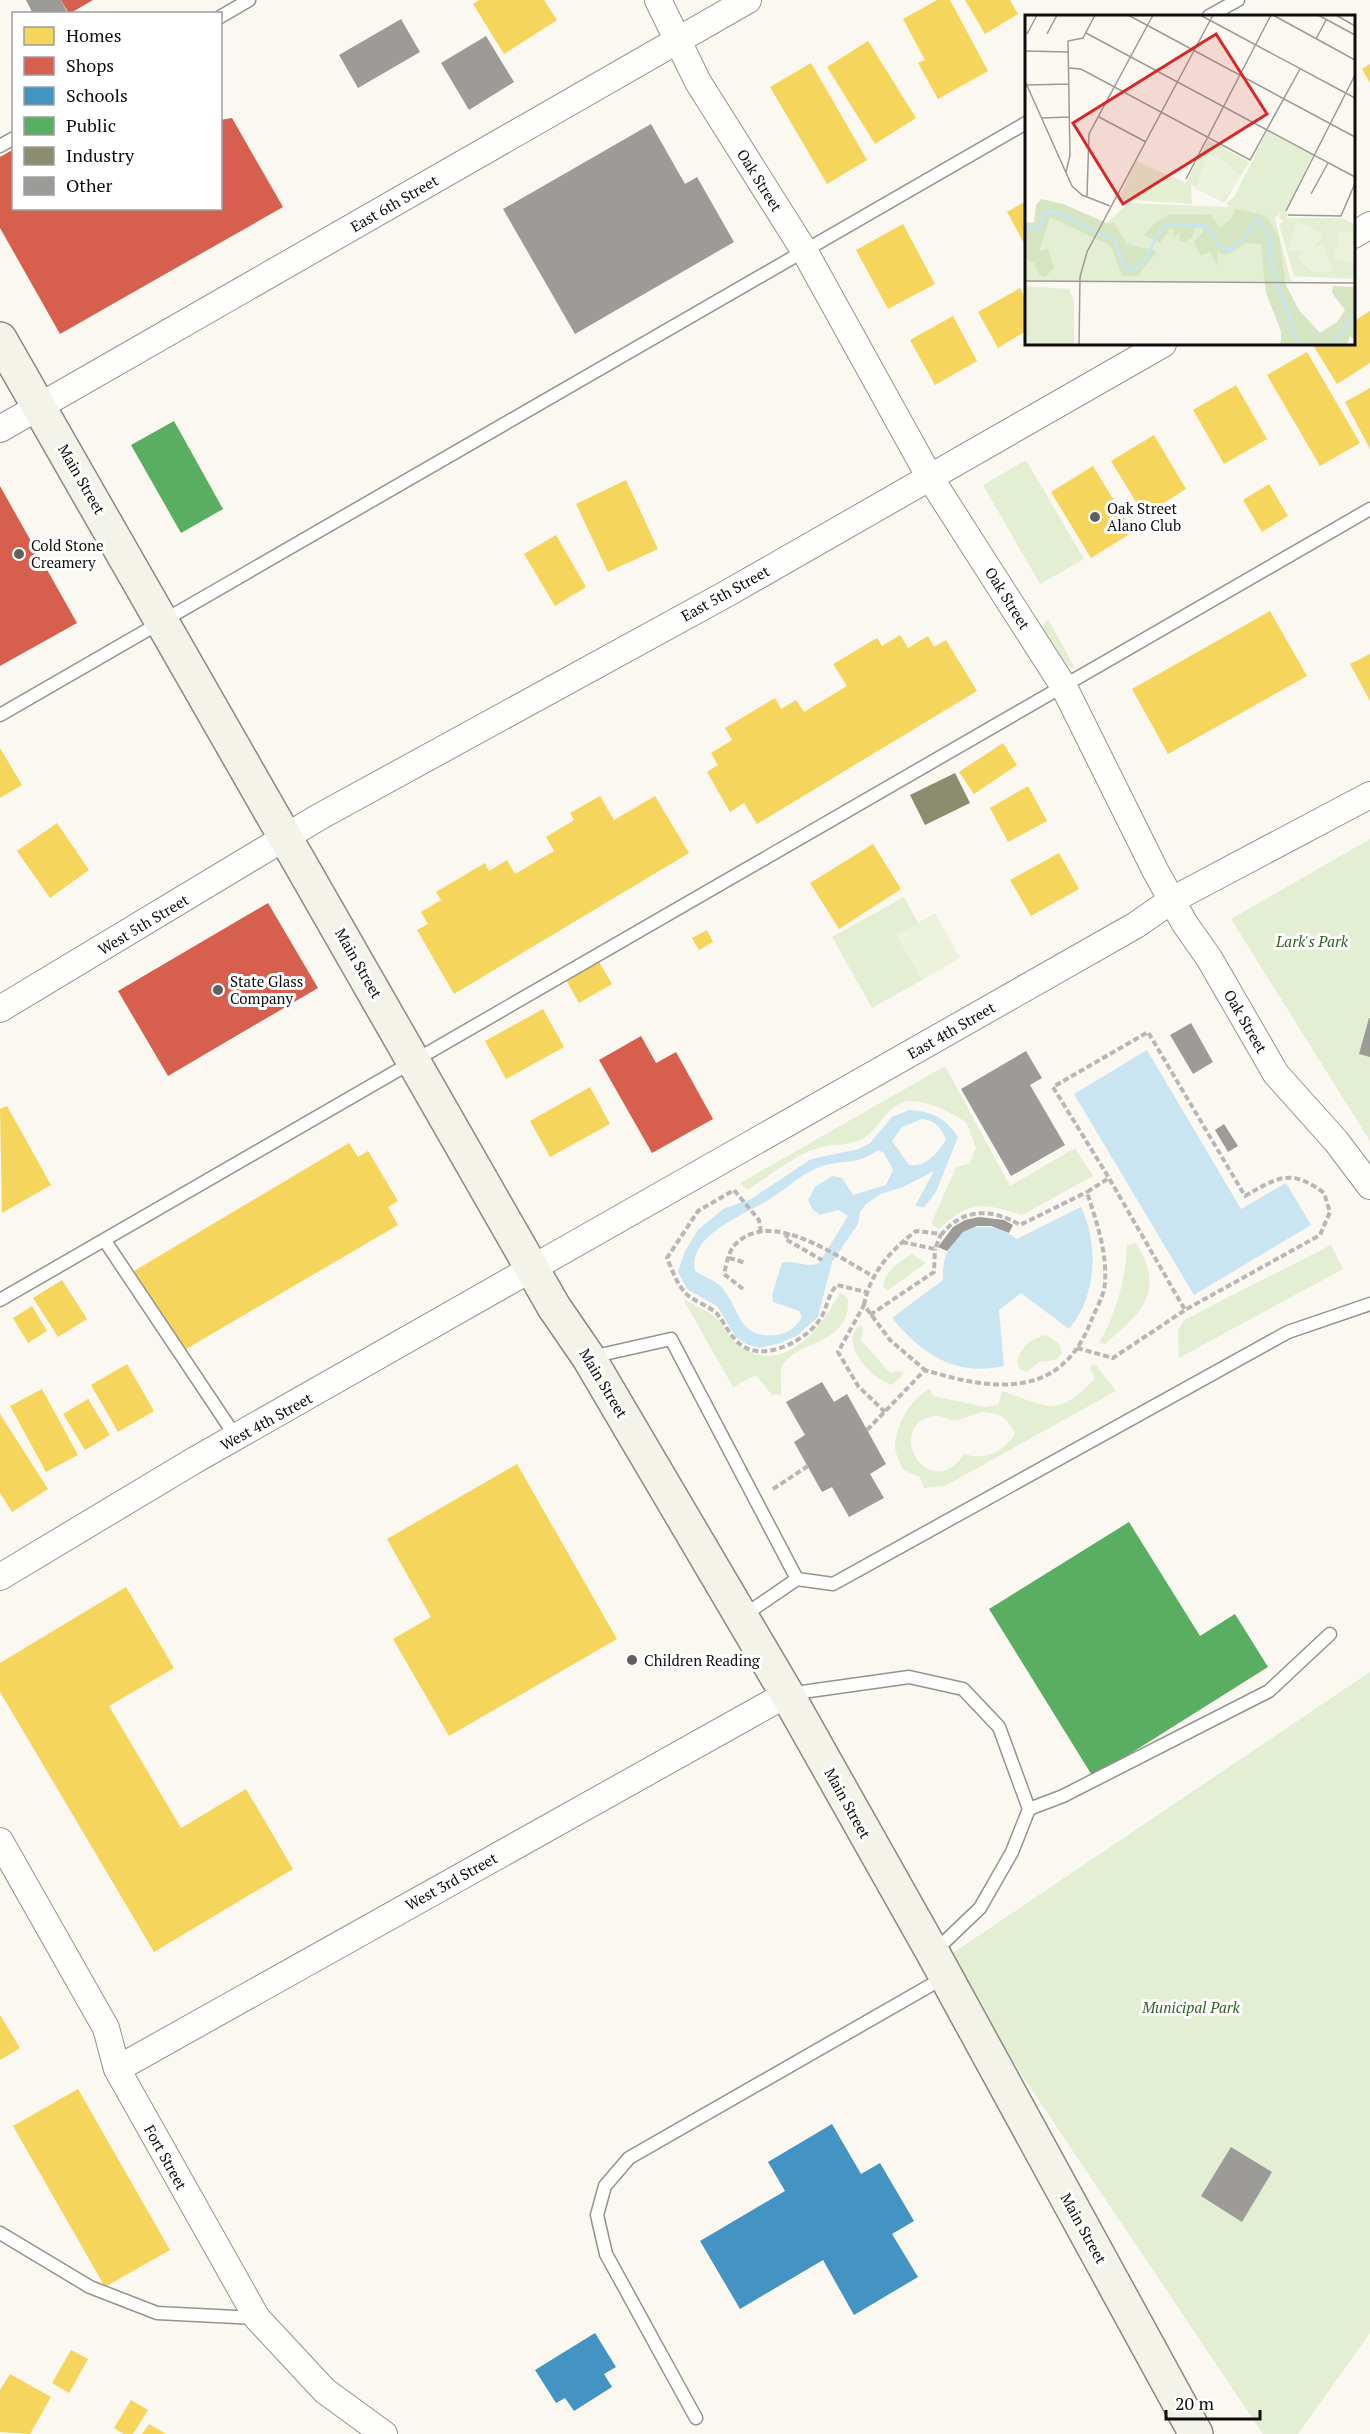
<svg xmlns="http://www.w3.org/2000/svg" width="1370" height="2434" viewBox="0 0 1370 2434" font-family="'PT Serif',serif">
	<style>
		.green { fill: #e4eed2; fill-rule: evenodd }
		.pitch { fill: #edf2dc }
		.water { fill: #cae5f2; fill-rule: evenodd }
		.homes { fill: #f6d55c }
		.shops { fill: #d6604d }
		.schools { fill: #4393c3 }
		.public { fill: #5aae61 }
		.industry { fill: #8c8c6e }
		.building { fill: #9d9b97 }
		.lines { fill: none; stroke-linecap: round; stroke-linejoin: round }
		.lane-casing { stroke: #949390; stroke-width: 15 }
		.street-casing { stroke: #949390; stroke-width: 28 }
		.secondary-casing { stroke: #8a8986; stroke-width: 36 }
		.path { stroke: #b8b7b6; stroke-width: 4; stroke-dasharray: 6 3; stroke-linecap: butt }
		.lane { stroke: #fefefd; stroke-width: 12 }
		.street { stroke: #fefefd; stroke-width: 26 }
		.secondary { stroke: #f4f3e9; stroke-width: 33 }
		.poi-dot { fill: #605f5d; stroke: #fff; stroke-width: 2 }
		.labels { text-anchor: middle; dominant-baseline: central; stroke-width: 6; stroke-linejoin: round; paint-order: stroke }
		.street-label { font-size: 15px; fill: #0d0d0d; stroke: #fff }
		.poi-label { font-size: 15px; fill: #0d0d0d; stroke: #fff; text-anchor: start }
		.park-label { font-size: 15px; font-style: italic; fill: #306021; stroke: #fff }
		.inset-river { fill: none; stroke: #cae5f2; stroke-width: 3 }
		.inset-road { fill: none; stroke: #9b9a96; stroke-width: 1.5 }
		.view { fill: #d62828; fill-opacity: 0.15; stroke: #d62828; stroke-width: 3 }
		.inset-edge { fill: none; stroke: #0d0d0d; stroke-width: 3 }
	</style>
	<rect width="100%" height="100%" fill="#faf8f1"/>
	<path class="green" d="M1026 460 1084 559 1040 584 983 485Z
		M1048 619 1075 668 1064 667 1041 628Z
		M1370 839V1141L1231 919Z
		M904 897 918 923 897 935 922 980 872 1008 832 937Z
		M945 1066 1010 1186 1075 1148 1093 1176 1022 1215C983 1203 970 1200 939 1229L931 1224 956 1167 969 1164 976 1148 966 1122C949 1112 930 1101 910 1101 889 1102 882 1124 868 1135 852 1148 833 1142 815 1149 793 1156 767 1178 747 1190L740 1183Z
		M1136 1243C1166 1292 1142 1312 1105 1344L1099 1343C1117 1311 1125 1282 1127 1245Z
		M1331 1245 1343 1269 1179 1358 1178 1331 1184 1320Z
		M912 1254 926 1263 888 1290 883 1287C884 1272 900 1261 912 1254Z
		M840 1292 848 1298C852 1349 787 1339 781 1371 780 1378 782 1387 781 1394L772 1395 756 1375 733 1387 683 1299C694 1305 709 1311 718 1320 727 1329 731 1342 742 1348 786 1375 822 1327 840 1292Z
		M860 1325 863 1328 861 1340 890 1373 900 1371 904 1374 892 1385C873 1380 837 1343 860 1325Z
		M1046 1335 1059 1344 1062 1353 1056 1360 1039 1362 1027 1372 1020 1369 1017 1363C1021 1347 1029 1339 1046 1335Z
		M1094 1363 1116 1391 945 1486 924 1488 920 1477 903 1470C901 1463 895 1454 895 1447 895 1427 911 1397 930 1389L933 1396 985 1407 998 1405 1002 1391C1049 1407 1058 1419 1095 1378L1090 1367ZM982 1412C1000 1413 1007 1417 1015 1434 1003 1452 985 1461 964 1454 933 1504 884 1433 929 1417 940 1413 947 1421 956 1420 964 1419 973 1414 982 1412Z
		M1370 1672V2333L1298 2434H1263L944 1959Z"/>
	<path class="pitch" d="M935 913 960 958 922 980 897 935Z"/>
	<path class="water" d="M1147 1050 1241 1209 1286 1183 1311 1225 1194 1295 1074 1094Z
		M909 1110C931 1111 946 1118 958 1137L936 1192 924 1207 915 1206 934 1171 903 1187 881 1194 866 1204 860 1212 858 1224 832 1262 818 1317 798 1335 781 1343 759 1348 746 1344 736 1337 717 1306 687 1289 678 1272 685 1251 698 1230 723 1209 751 1199 811 1159 859 1149 870 1143 892 1117ZM922 1119C935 1120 942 1128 946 1140 938 1152 926 1168 909 1165L892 1141 902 1127ZM878 1150 884 1153 893 1170 886 1185 853 1195 842 1178 832 1176 815 1187 808 1200 813 1210 820 1215 838 1210 848 1216 819 1263C807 1269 795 1259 782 1263L772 1295 773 1302 799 1311 802 1317C796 1327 789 1333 777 1335 737 1339 742 1311 722 1288 714 1279 704 1277 695 1271 687 1235 746 1214 770 1199 788 1188 805 1170 826 1165 850 1159 854 1166 878 1150Z
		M1081 1207C1099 1245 1097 1296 1069 1329L1021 1293 999 1310 1004 1366C955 1377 922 1354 892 1318L943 1280C940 1234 978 1211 1017 1239Z"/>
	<path class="homes" d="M479 0H544L557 20 504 54 473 4Z
		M937 0H950L988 71 938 99 918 63 925 60 903 19Z
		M965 0H1010L1018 14 985 34Z
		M868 41 916 118 875 144 827 67Z
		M811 63 867 160 827 184 770 87Z
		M1370 64V83L1362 69Z
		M1026 201V247L1007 212Z
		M903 224 935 284 888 309 856 250Z
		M1020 288 1026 300V331L998 348 978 312Z
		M1370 311V363L1337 384 1313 345 1354 344V321Z
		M953 316 977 361 935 385 910 340Z
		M1307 352 1360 443 1320 466 1267 375Z
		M1236 385 1267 439 1224 464 1193 410Z
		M1370 388V449L1345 402Z
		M1154 435 1186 489 1144 515 1111 461Z
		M1093 466 1133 532 1091 558 1051 492Z
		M626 480 658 549 608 572 576 504Z
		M1269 484 1288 516 1262 532 1243 500Z
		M556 535 586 587 555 606 524 554Z
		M1270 611 1307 676 1168 754 1132 689Z
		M900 635 908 648 928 636 934 647 946 640 977 691 757 824 744 803 730 812 707 772 718 765 711 753 732 740 725 728 775 698 781 709 796 700 804 712 847 686 833 664 877 638 882 646Z
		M1370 654V701L1350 664Z
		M1003 743 1017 765 974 794 959 772Z
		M0 748 22 785 0 798Z
		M1028 786 1047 821 1008 842 990 808Z
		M600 796 614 820 655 796 689 853 454 994 417 930 428 924 421 912 441 900 436 892 485 863 489 871 507 860 515 874 554 851 546 837 574 820 570 813Z
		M57 823 89 870 50 898 17 851Z
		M873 844 901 889 839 929 810 883Z
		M1059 853 1079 889 1031 916 1010 880Z
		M707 930 713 942 699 950 692 938Z
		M599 962 612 984 579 1003 566 980Z
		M543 1009 564 1047 506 1079 485 1041Z
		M590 1087 610 1124 550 1157 530 1121Z
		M7 1106 51 1185 2 1213 0 1109Z
		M349 1143 358 1157 368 1151 398 1201 388 1207 398 1225 181 1352 134 1271Z
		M62 1280 87 1319 58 1337 33 1298Z
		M32 1306 47 1331 28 1343 13 1318Z
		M127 1364 154 1411 118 1432 91 1385Z
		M42 1389 78 1455 46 1472 10 1406Z
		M88 1399 110 1435 85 1450 63 1414Z
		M0 1414 48 1489 12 1512 0 1493Z
		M517 1464 617 1639 449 1736 393 1639 431 1617 387 1539Z
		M126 1587 174 1668 109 1706 181 1828 246 1789 293 1869 154 1952 0 1692V1663Z
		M0 2015 20 2048 0 2060Z
		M78 2089 170 2250 105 2287 13 2126Z
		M71 2350 88 2359 69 2393 52 2383Z
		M10 2374 51 2397 30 2434 0 2432V2390Z
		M131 2400 148 2410 133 2434H124L114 2428Z
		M149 2424 166 2434H142Z"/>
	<path class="shops" d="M61 0H93L69 14Z
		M232 118 283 207 60 334 0 228V157L14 149V208H220V120Z
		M0 486 77 623 0 666Z
		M268 903 318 988 168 1076 118 991Z
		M641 1036 656 1063 676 1052 713 1119 652 1153 599 1060Z"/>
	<path class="schools" d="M832 2124 861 2174 880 2163 914 2221 892 2234 918 2277 854 2315 823 2260 740 2309 700 2241 785 2191 768 2162Z
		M595 2333 616 2367 604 2374 612 2387 574 2411 565 2398 556 2403 535 2370Z"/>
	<path class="public" d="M174 421 223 509 181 533 131 445Z
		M1129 1522 1200 1636 1235 1614 1268 1667 1093 1777 989 1609Z"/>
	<path class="industry" d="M955 773 970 803 925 825 910 795Z"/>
	<path class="building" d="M26 0H61L68 14H33Z
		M401 19 420 52 358 88 339 55Z
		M486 36 514 82 469 110 441 63Z
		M651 124 685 184 697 177 734 242 575 334 503 209Z
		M1369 1018H1370V1057L1359 1054Z
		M1191 1023 1213 1062 1193 1074 1170 1035Z
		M1026 1051 1042 1078 1030 1085 1065 1145 1011 1176 961 1089Z
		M1224 1124 1238 1146 1228 1152 1215 1130Z
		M979 1217 1004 1220 1013 1225 1009 1233 991 1226H977L963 1232 947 1251 938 1247 953 1227 965 1220Z
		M822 1382 834 1402 847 1394 886 1464 870 1474 884 1498 849 1517 832 1487 822 1492 794 1442 805 1435 786 1402Z
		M1231 2147 1272 2172 1242 2222 1201 2196Z"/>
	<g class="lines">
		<defs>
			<path id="lane" d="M1209 16 1238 0
				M220 17 249 0
				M0 146 14 138
				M0 715 1026 123
				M105 1241 236 1437
				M0 1300 1370 509
				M591 1357 671 1339 797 1579
				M743 1616 797 1579 833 1584 1288 1332 1370 1304
				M788 1694 909 1677 963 1689 999 1727 1029 1809
				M934 1952 980 1908 1012 1852 1029 1809 1063 1796 1269 1691 1330 1634
				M0 2233 90 2287 157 2313 257 2318
				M696 2418 606 2254 597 2215 605 2186 629 2158 945 1977"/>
			<path id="street" d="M658 0 698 82 805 252 929 476 1064 687 1156 872 1185 924 1209 958 1276 1074 1336 1141 1370 1186
				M1354 235 1370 225
				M0 429 748 0
				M0 1009 319 817 728 593 1163 344
				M0 1577 195 1460 1136 925 1172 900 1370 795
				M0 1841 106 2028 117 2069 257 2318 325 2391 384 2434
				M117 2069 787 1694"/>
			<path id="secondary" d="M0 339 554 1307 589 1358 787 1694 933 1953 1196 2434"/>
		</defs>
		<use href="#lane" class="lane-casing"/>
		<use href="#street" class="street-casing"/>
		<use href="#secondary" class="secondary-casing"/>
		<path class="path" d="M761 1232 759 1220 734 1190 698 1211 667 1258C673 1272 678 1288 690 1297 699 1303 711 1307 718 1315 726 1325 732 1340 744 1347 767 1360 804 1341 818 1322 827 1311 827 1295 837 1285L866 1292
			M789 1233 785 1239 822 1260
			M902 1242 935 1249 941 1234
			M729 1258 746 1263
			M743 1289 724 1274C726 1266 728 1254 733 1247 768 1205 837 1257 873 1276
			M864 1305C870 1273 890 1251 916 1231L942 1234C963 1208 992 1208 1020 1225L1087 1192
			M870 1315 934 1272 935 1249
			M1077 1348 1113 1358 1185 1310
			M885 1412 858 1386 838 1352 864 1305 890 1340 925 1370
			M867 1430 925 1370C993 1391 1061 1400 1091 1321 1096 1309 1105 1294 1105 1282 1107 1250 1096 1221 1087 1192L1109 1178 1185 1310 1320 1235 1330 1212 1324 1193C1291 1168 1278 1177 1245 1196L1148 1032 1053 1087 1109 1178
			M773 1489 808 1466"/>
		<use href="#lane" class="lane"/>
		<use href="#street" class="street"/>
		<use href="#secondary" class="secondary"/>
	</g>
	<g class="poi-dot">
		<circle cx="1095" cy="517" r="6"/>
		<circle cx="19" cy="554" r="6"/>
		<circle cx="218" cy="990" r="6"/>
		<circle cx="632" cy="1660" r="6"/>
	</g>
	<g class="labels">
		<g class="street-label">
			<text transform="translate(760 180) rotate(58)">Oak Street</text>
			<text transform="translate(394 203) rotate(-30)">East 6th Street</text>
			<text transform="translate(82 479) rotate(60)">Main Street</text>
			<text transform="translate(725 593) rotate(-29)">East 5th Street</text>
			<text transform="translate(1008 598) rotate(58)">Oak Street</text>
			<text transform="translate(143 924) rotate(-31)">West 5th Street</text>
			<text transform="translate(359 963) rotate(60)">Main Street</text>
			<text transform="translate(1246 1021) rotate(60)">Oak Street</text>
			<text transform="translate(951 1030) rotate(-30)">East 4th Street</text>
			<text transform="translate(604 1383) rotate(59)">Main Street</text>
			<text transform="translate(266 1421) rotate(-29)">West 4th Street</text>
			<text transform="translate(848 1803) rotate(61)">Main Street</text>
			<text transform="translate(451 1881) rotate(-29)">West 3rd Street</text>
			<text transform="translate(166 2157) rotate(61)">Fort Street</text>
			<text transform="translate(1084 2228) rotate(61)">Main Street</text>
		</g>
		<g class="poi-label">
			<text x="1107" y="508">Oak Street<tspan x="1107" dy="17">Alano Club</tspan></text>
			<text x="31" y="545">Cold Stone<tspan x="31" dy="17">Creamery</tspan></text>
			<text x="230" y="981">State Glass<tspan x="230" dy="17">Company</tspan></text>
			<text x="644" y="1660">Children Reading</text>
		</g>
		<g class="park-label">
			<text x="1312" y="941">Lark's Park</text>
			<text x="1191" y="2007">Municipal Park</text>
		</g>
	</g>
	<g transform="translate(1025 15)">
		<rect width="330" height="330" fill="#faf8f1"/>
		<path d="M243 115 288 139 261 196 263 203H317L330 210V264L269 261 254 210 259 206 254 203 255 196 250 204 266 266H0V214L19 199 78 212 103 188 204 192 201 188 209 182ZM183 125 224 147 199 188 166 170 167 189 94 184 111 146 161 168ZM0 271 44 274 49 285V330H0Z" fill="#e4eed2"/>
		<path d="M16 184 38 189 84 209 88 207 102 229 132 236 113 261H97L86 231 25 202 14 236 23 234 29 253 20 262 15 261 9 248 2 244 0 207 9 208 11 190ZM211 194 241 201 254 221 261 270 274 295 295 318 312 307 320 295 307 278 308 271 330 272V326L325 321 322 330H252L256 327V316L241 278 236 229 221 228 204 239 196 240 193 234 192 250 185 237 176 240 171 232 169 226 179 217 177 213H170L167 223 158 227 154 226 155 216 148 223 149 215 145 213 135 228 119 220 131 207 146 199 186 200 195 212 205 205Z" fill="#d5e5c1"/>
		<path d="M191 139 216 161 196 186 170 174 181 142ZM272 206 299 219 289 232 299 230 308 257H287L272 242 282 236H262ZM316 215 330 219V249L308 244Z" fill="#edf2dc"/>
		<path class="inset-river" d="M0 214 15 212 19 199 30 196 89 225 98 249 107 256 121 244 133 218 143 209 181 211 193 230 203 235 220 223 229 207H235L245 222 244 236 249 258 273 330M308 330 330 298"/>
		<path class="inset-road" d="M103 0 330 122M175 0 330 83M248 0 330 45M293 0 330 20M311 0 330 11M61 18 330 162M2 19 12 0M22 19 32 0M291 24 301 5M0 36 44 37M44 53 56 54 225 145 275 54M0 66 47 171 57 180 85 191M1 70 44 69M74 102 121 127M17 103 44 102M41 157 45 140 43 26 58 23 70 0M161 164 246 0M286 179 303 148M62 181 64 119 128 0M261 196 330 60M263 200 316 201 330 168M0 266 330 268M54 330 55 262 62 237 188 0"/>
		<path class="view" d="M191 19 242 99 98 189 48 108Z"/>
		<rect width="330" height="330" class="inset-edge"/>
	</g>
	<rect x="12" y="12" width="210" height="198" fill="#ffffff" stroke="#9e9e9e" stroke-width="1.5"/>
	<rect x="24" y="27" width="30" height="18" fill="#f6d55c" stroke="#9e9e9e" stroke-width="1.5"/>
	<text x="66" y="42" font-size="18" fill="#0d0d0d">Homes</text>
	<rect x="24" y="57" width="30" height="18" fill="#d6604d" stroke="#9e9e9e" stroke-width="1.5"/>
	<text x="66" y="72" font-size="18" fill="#0d0d0d">Shops</text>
	<rect x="24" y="87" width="30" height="18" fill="#4393c3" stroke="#9e9e9e" stroke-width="1.5"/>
	<text x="66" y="102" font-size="18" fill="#0d0d0d">Schools</text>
	<rect x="24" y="117" width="30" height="18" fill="#5aae61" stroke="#9e9e9e" stroke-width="1.5"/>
	<text x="66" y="132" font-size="18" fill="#0d0d0d">Public</text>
	<rect x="24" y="147" width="30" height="18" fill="#8c8c6e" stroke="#9e9e9e" stroke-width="1.5"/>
	<text x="66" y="162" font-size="18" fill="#0d0d0d">Industry</text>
	<rect x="24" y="177" width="30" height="18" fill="#9d9b97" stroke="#9e9e9e" stroke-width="1.5"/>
	<text x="66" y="192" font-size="18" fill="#0d0d0d">Other</text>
	<path d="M1166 2410v9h94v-9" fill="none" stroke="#0d0d0d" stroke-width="3"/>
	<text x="1175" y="2410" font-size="18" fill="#0d0d0d" stroke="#ffffff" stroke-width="4.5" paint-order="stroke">20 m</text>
</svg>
